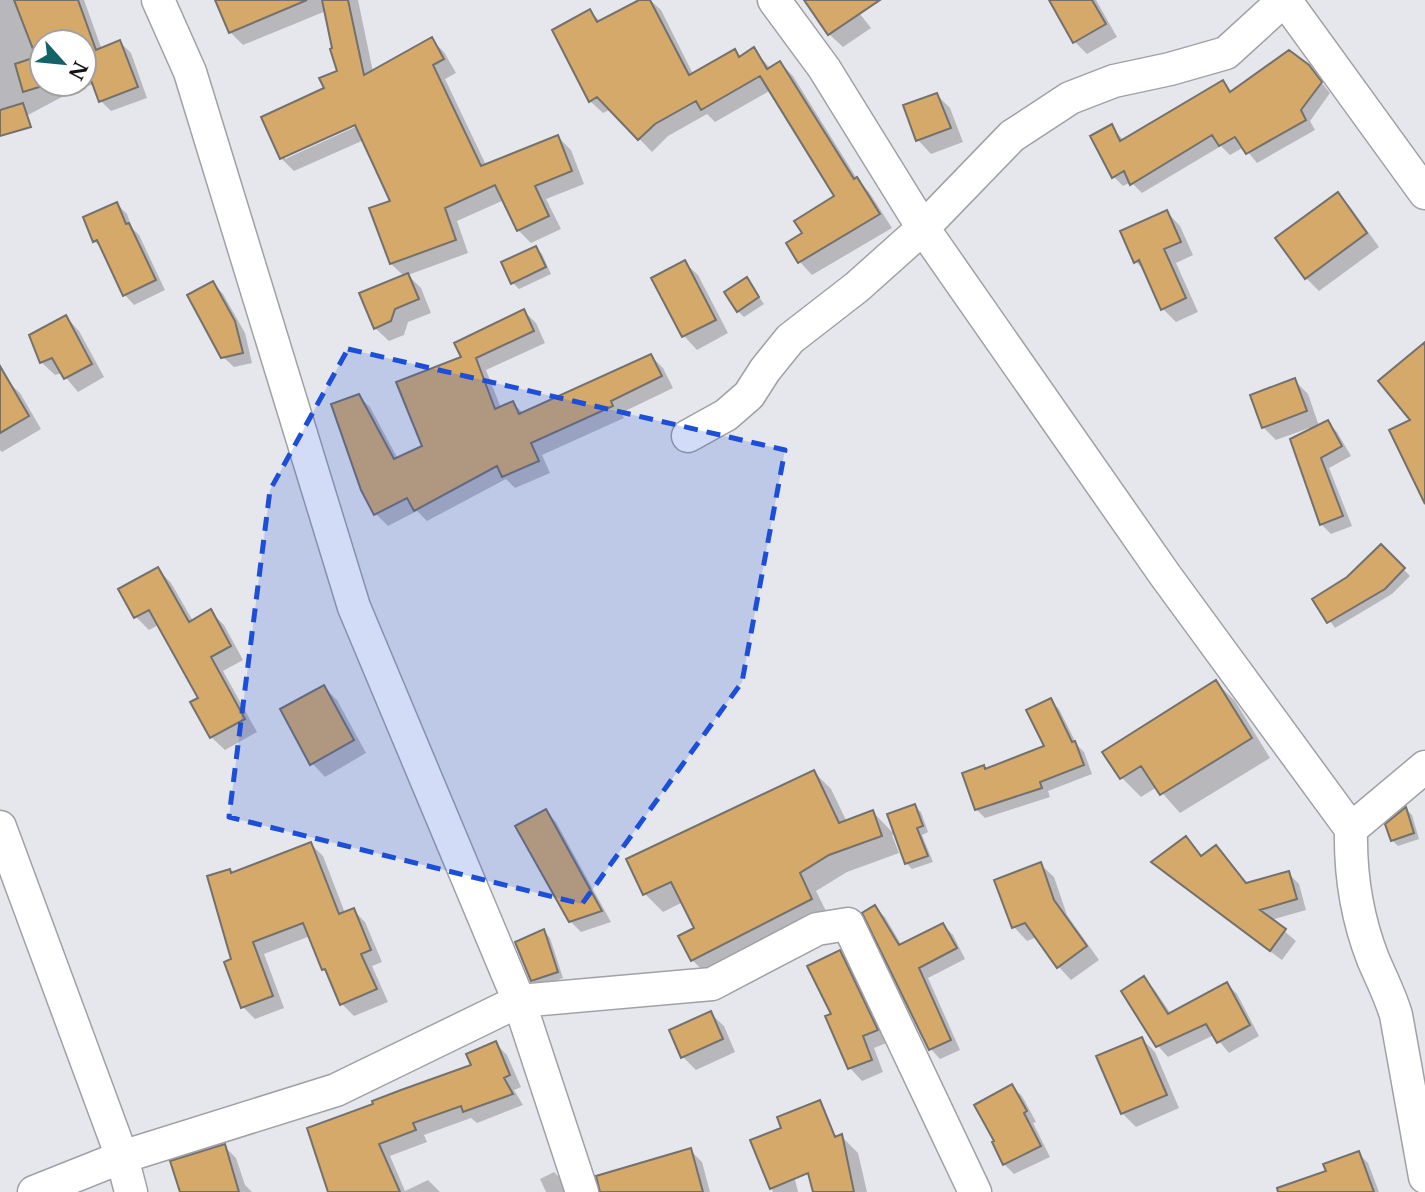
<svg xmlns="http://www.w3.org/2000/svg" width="1425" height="1192" viewBox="0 0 1425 1192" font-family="'Libre Baskerville',serif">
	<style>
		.shadow { fill: #0003; fill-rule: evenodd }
		.building { fill: #d5a969; stroke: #74706c; stroke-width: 2 }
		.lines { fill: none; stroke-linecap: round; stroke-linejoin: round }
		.minor-casing { stroke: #a0a1a6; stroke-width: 35 }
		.minor { stroke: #fff; stroke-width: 32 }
		.marked { fill: #1d4ed8; fill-opacity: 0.2; stroke: #1d4ed8; stroke-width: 5; stroke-dasharray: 14 9; stroke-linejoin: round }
	</style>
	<rect width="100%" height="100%" fill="#e6e7ec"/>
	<path class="shadow" d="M0 0H84L102 50 120 42 131 53 147 98 111 111 101 101 94 84 75 90 0 130ZM42 42H84V84H42Z
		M217 0H358L373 72 431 39 444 52 456 73 445 79 486 165 558 137 571 150 584 184 546 199 561 229 531 243 518 230 504 200 457 221 468 253 408 275 421 288 431 313 408 322 404 335 389 341 375 328 404 276 391 264 371 209 392 202 364 140 294 171 281 158 339 72 326 11 243 45 230 32ZM363 120 364 123 285 159V155Z
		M643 0H650L661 10 693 74 734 51 741 58 753 49 771 69 780 63 793 76 859 182 869 192 892 228 812 275 800 262 788 244 804 234 837 196 771 90 715 122 707 114 668 136 652 152 611 109 603 113 590 101V11L601 22Z
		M839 0H849L871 28 843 47 829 34 817 15Z
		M1051 0H1096L1117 37 1087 54 1075 42Z
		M1308 66 1330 93 1310 121 1315 130 1257 163 1244 147 1230 155 1221 146 1142 193 1131 182 1123 186 1114 177 1111 126 1124 141 1223 83 1233 93Z
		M937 95 950 108 963 142 931 154 918 140Z
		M1338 195 1351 208 1379 247 1319 291 1306 278Z
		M117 204 127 214 132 228 139 235 165 290 134 305 125 295 104 250 94 241Z
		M1167 212 1180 226 1193 255 1176 263 1198 312 1176 322 1163 309 1147 273 1136 262Z
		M536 248 542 254 551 274 519 289 513 283Z
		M684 262 698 275 728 333 697 350 684 336 653 278Z
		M746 279 764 304 744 317 738 311Z
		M213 283 223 294 245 333 252 363 234 367 223 357Z
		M524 311 536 323 545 343 486 370 501 408 513 403 524 414 651 356 663 368 673 388 621 413 624 418 542 455 550 473 515 488 506 479 427 521 417 511 388 526 376 514 363 489 358 396 370 407 398 459 424 447 463 358Z
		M66 317 79 331 104 377 78 392 62 373 55 375 41 362Z
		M6 380 20 393 41 429 2 452 0 450V384Z
		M1294 380 1308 394 1319 426 1327 422 1337 432 1351 456 1329 468 1352 526 1331 534 1321 524 1309 428 1276 440 1263 427Z
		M1381 546 1410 576 1392 594 1335 628 1315 599 1348 579Z
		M158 569 171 583 193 621 210 611 224 625 243 660 223 671 257 732 225 750 211 737 201 698 160 624 149 630 136 617Z
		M1216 682 1235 701 1270 758 1180 813 1157 787 1141 797 1122 778 1104 752Z
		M324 687 337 700 366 753 325 777 312 763Z
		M1050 700 1059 709 1077 745 1084 752 1092 774 1048 791 1050 797 985 818 976 809 984 767 986 770 1046 747Z
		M814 772 831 789 847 822 873 812 894 834 892 835 899 853 847 872 816 891 829 917 710 977 692 960 696 928 683 902 663 912 645 894 629 860Z
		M914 806 921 812 928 832 922 835 933 862 912 869 906 863Z
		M1406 809 1412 815 1419 839 1398 846 1392 840Z
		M545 811 556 822 611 922 581 932 570 921Z
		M1186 838 1203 857 1216 847 1247 884 1288 873 1299 884 1306 910 1271 920 1296 941 1282 960 1164 873 1154 862Z
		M311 844 323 856 345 913 353 910 365 922 382 962 372 966 388 1002 354 1016 342 1004 329 974 324 969 310 936 264 954 284 1008 255 1019 243 1007 233 960 230 871 233 874Z
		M1040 864 1054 877 1067 915 1099 960 1071 980 1058 966 1037 937 1027 941 1014 927Z
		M875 907 885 917 902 946 943 925 953 935 965 959 928 978 960 1050 940 1059 931 1049Z
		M544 931 550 938 563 978 538 987 532 980Z
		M840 952 852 964 889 1042 874 1048 883 1072 862 1081 850 1068 828 1017 833 1015Z
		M1144 978 1154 989 1171 1014 1227 984 1237 994 1259 1036 1229 1053 1214 1035 1168 1057 1158 1046 1123 991Z
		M710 1013 724 1026 735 1052 696 1070 683 1057Z
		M1142 1039 1155 1052 1179 1108 1136 1127 1122 1113Z
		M495 1043 507 1055 521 1087 514 1090 523 1105 477 1123 471 1118 424 1135 427 1142 390 1156 405 1191 428 1180 440 1192H330L309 1129 473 1066Z
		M1012 1086 1022 1096 1036 1122 1033 1123 1050 1157 1014 1174 1004 1164Z
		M841 1136 858 1153 867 1192H833Z
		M752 1141 787 1146 798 1192H773Z
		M224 1146 236 1158 245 1185 252 1192H181Z
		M690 1150 702 1162 710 1192H601Z
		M1358 1153 1368 1163 1379 1192H1278L1277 1190 1328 1172Z
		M554 1172 566 1184 569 1192H546L540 1179Z"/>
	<path class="building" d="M14 0H78L96 50 120 40 138 87 99 102 88 72 84 73V42H42V84H49L23 92 15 64 36 57Z
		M215 0H307L229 33Z
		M322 0H348L364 75 432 37 444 59 433 65 481 166 558 135 572 171 535 186 549 216 517 231 495 185 445 208 456 240 390 264 369 208 390 201 355 125 280 159 261 117 324 88 319 78 337 71 330 49 332 48Z
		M639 0H650L689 75 735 49 739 57 754 47 767 69 780 61 854 179 857 177 880 214 798 263 786 243 802 233 794 221 834 196 760 76 701 110 696 101 655 124 638 140 597 97 589 102 552 30 590 9 597 22Z
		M804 0H880L828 35Z
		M1049 0H1092L1106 24 1073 43Z
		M1289 50 1309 65 1322 82 1301 110 1306 120 1246 154 1235 137 1219 146 1212 135 1130 185 1124 171 1112 178 1090 136 1112 124 1120 141 1223 80 1230 92Z
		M937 93 951 128 916 141 903 105Z
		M23 103 31 127 0 136V110Z
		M1338 192 1367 233 1305 279 1275 238Z
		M117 202 126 224 129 223 156 280 123 296 97 240 93 242 83 217Z
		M1167 210 1181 242 1164 249 1186 298 1161 310 1139 260 1134 263 1120 231Z
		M536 246 546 267 511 284 501 262Z
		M685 260 716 320 682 337 651 278Z
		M408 273 419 299 395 309 391 321 374 329 359 293Z
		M747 277 759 297 737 312 724 292Z
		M213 281 235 321 243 353 221 358 187 295Z
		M524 309 534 331 476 358 495 409 513 401 519 414 651 354 662 376 611 401 613 406 531 443 539 461 502 477 497 466 414 511 407 498 374 515 361 490 331 404 359 394 394 459 422 446 396 382 461 357 454 343Z
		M66 315 92 364 64 379 52 358 40 363 29 335Z
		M1425 342V504L1389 430 1410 420 1378 381Z
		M0 366 29 416 0 433Z
		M1295 378 1307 411 1262 428 1250 395Z
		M1328 420 1342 446 1321 458 1343 516 1320 525 1290 439Z
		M1381 544 1405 568 1385 589 1327 623 1312 599 1347 577Z
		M158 567 189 622 211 609 231 646 211 657 245 719 210 738 190 702 198 698 149 610 134 618 118 589Z
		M1216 680 1252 738 1160 795 1141 766 1120 779 1102 752Z
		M324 685 354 740 310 765 280 709Z
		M1051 698 1072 742 1075 741 1084 765 1040 782 1042 788 975 810 962 773 984 765 985 769 1044 746 1026 710Z
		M814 770 839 823 873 810 882 836 829 855 800 873 812 899 691 961 678 936 694 928 671 882 643 895 626 859Z
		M915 804 923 826 917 828 928 856 905 864 887 814Z
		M1406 807 1414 833 1391 841 1385 824Z
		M546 809 602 911 569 922 515 826Z
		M1186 836 1201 856 1216 845 1246 883 1289 871 1297 899 1260 910 1286 929 1270 951 1151 862Z
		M311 842 339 914 354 908 371 950 361 954 377 989 340 1005 325 969 322 970 303 923 253 942 273 996 241 1008 224 962 231 959 207 876 230 869 231 873Z
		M1041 862 1054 900 1087 946 1057 968 1025 923 1012 928 994 880Z
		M875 905 899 945 943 923 957 948 919 968 951 1040 929 1050 862 913Z
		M544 929 558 972 531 981 515 942Z
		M840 950 878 1030 863 1036 872 1060 848 1069 825 1016 831 1014 807 966Z
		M1144 976 1168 1014 1227 982 1250 1025 1217 1043 1206 1024 1156 1047 1121 991Z
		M711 1011 723 1039 681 1058 669 1030Z
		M1142 1037 1167 1095 1121 1114 1096 1056Z
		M496 1041 510 1075 504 1078 513 1094 463 1112 461 1106 413 1123 416 1130 379 1144 400 1192H328L307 1128 373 1104 372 1101 401 1090 471 1065 466 1054Z
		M1012 1084 1027 1111 1024 1113 1041 1146 1003 1165 992 1142 994 1141 974 1105Z
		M820 1100 835 1137 842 1134 854 1192H813L808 1173 770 1189 750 1140 781 1128 777 1117Z
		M225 1144 239 1192H180L170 1161Z
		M691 1148 703 1192H600L596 1176Z
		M1359 1151 1374 1192H1278L1277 1188 1326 1171 1323 1164Z"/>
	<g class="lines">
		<defs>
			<path id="minor" d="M158 0 190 72 354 607 519 1001 582 1192
				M774 0 824 68 923 228 1165 575 1351 829C1350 874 1357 918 1373 959 1381 978 1390 995 1396 1015L1425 1177
				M1285 0 1425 193
				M688 436 726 415 749 395 765 370 790 339 857 287 923 228 1012 136 1070 98 1114 81 1170 69 1226 53 1284 0
				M0 827 122 1157 131 1192
				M1351 829 1425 767
				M34 1192 122 1157 336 1090 519 1001 712 984 817 929 848 924 975 1192"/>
		</defs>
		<use href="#minor" class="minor-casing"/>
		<use href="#minor" class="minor"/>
	</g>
	<path class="marked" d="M348 349 785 450 742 682 582 904 229 817 270 490Z"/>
	<g transform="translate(63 63) rotate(117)"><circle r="33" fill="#ffffff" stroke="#a1a1a1" stroke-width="2"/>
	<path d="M0-5L12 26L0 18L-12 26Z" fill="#126367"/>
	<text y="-10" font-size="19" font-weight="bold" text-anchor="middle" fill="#131315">N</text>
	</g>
</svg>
